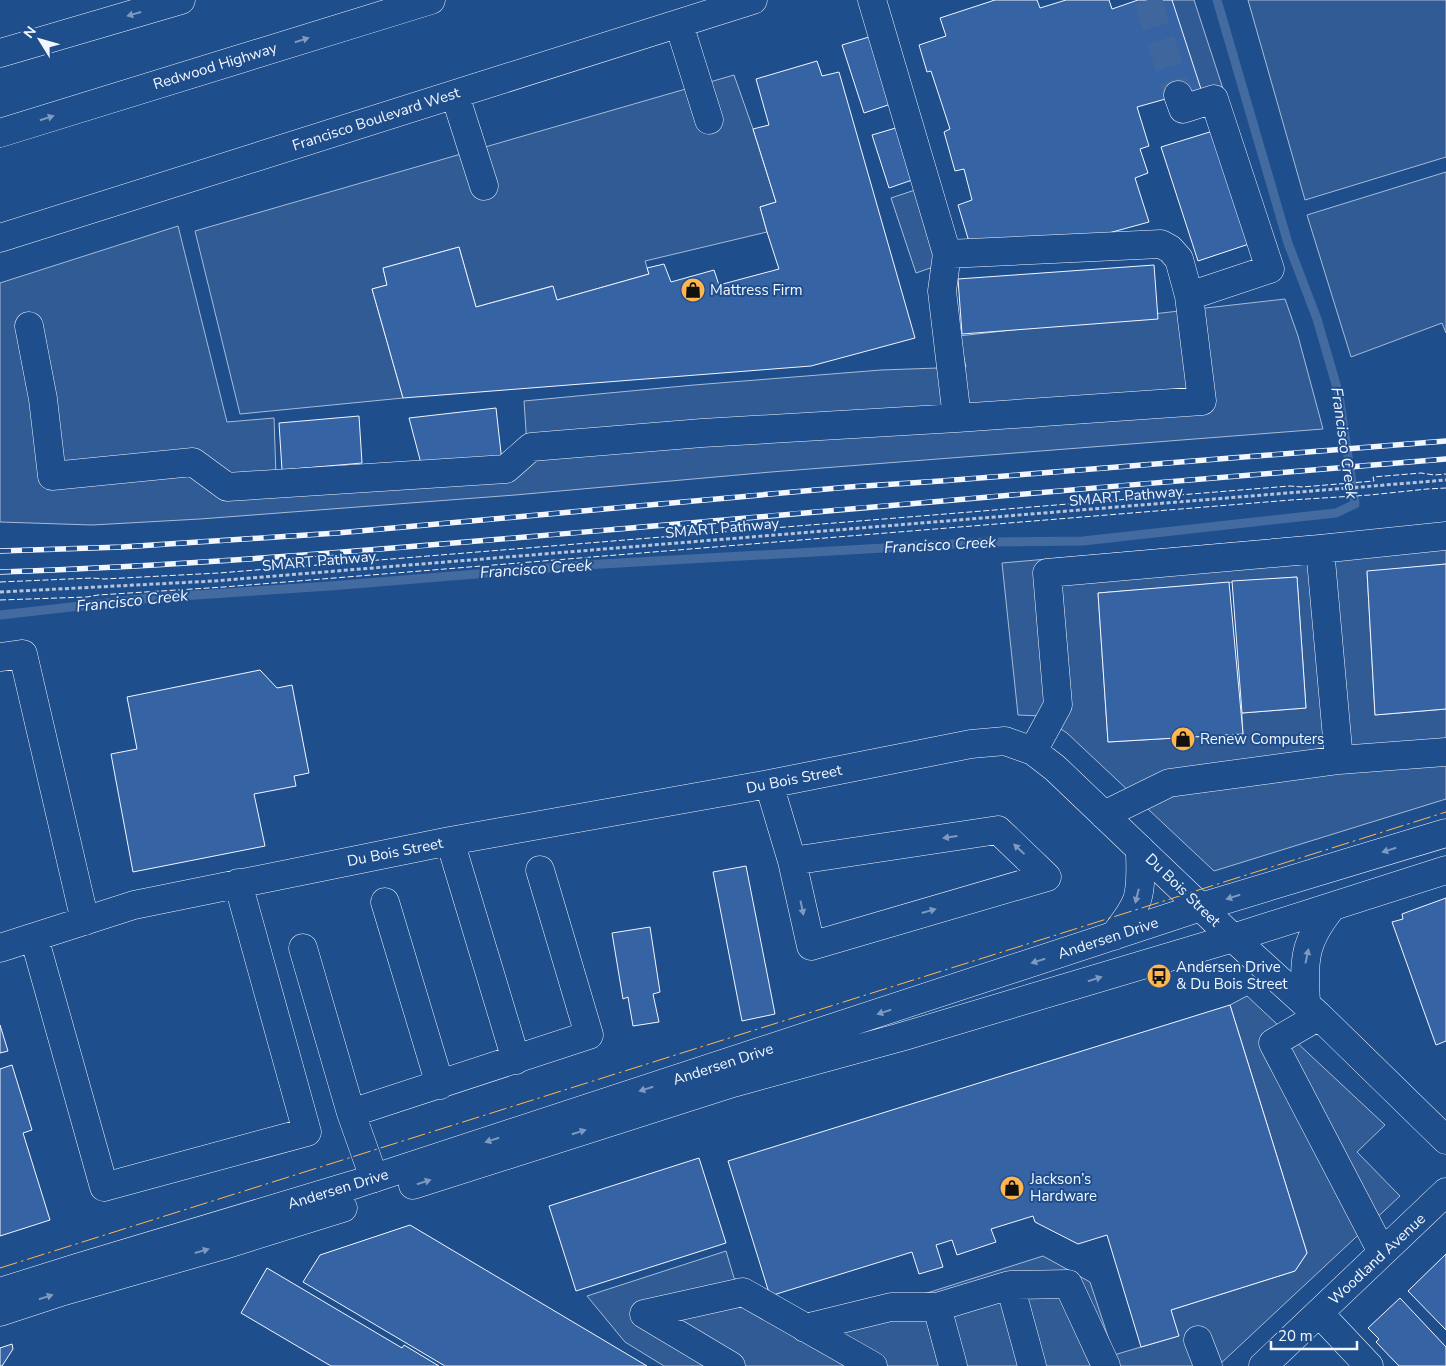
<svg xmlns="http://www.w3.org/2000/svg" width="1446" height="1366" viewBox="0 0 1446 1366" font-family="'Nunito Sans',sans-serif">
	<style>
		.built { fill: #305b95; stroke: #a8bbd7; fill-rule: evenodd }
		.lines { fill: none; stroke-linecap: round; stroke-linejoin: round }
		.stream { stroke: #446ba0; stroke-width: 9 }
		.building { fill: #3563a3; stroke: #f2f6ff }
		.minor-tunnel { stroke: #3f679d; stroke-width: 28; stroke-dasharray: 28 14; stroke-linecap: butt }
		.minor-casing { stroke: #f2f6ff; stroke-width: 29 }
		.major-casing { stroke: #f2f6ff; stroke-width: 29 }
		.highway-casing { stroke: #f2f6ff; stroke-width: 29 }
		.path { stroke: #b3c4dc; stroke-width: 3; stroke-dasharray: 4 2.5; stroke-linecap: butt }
		.minor { stroke: #1f4e8c; stroke-width: 28 }
		.major { stroke: #1f4e8c; stroke-width: 28 }
		.highway { stroke: #1f4e8c; stroke-width: 28 }
		.rail-casing { stroke: #f2f6ff; stroke-width: 5.5 }
		.rail { stroke: #1f4e8c; stroke-width: 4; stroke-dasharray: 11; stroke-linecap: butt }
		.fence { stroke: #f2f6ff; stroke-width: 1; stroke-dasharray: 6 2.5; stroke-linecap: butt }
		.power { stroke: #ffb74d; stroke-width: 1; stroke-dasharray: 18 4 2.5 4; stroke-linecap: butt }
		.oneway { fill: #7e9ac0 }
		.labels { text-anchor: middle; dominant-baseline: central; stroke-width: 4; stroke-linejoin: round; paint-order: stroke }
		.street-label { font-size: 15px; fill: #f2f6ff; stroke: #1f4e8c }
		.poi-label { font-size: 15px; fill: #f2f6ff; stroke: #1f4e8c; text-anchor: start }
		.water-label { font-size: 16px; font-style: italic; fill: #f2f6ff; stroke: #1f4e8c }
	</style>
	<rect width="100%" height="100%" fill="#1f4e8c"/>
	<path class="built" d="M1166 0H1194L1272 239 1249 244Z
		M1248 0H1446V157L1305 200Z
		M734 75 753 129 776 202 760 207 767 232 645 261 649 274 557 300 552 286 476 307 459 247 383 268 387 285 372 289 403 398 240 414 195 231Z
		M1446 172V333L1442 323 1351 357 1307 215Z
		M915 190 939 265 916 273 891 198Z
		M178 226 227 422 274 418 276 476 528 460 524 401 694 385 881 370 966 367 959 336 1285 299 1298 336 1323 429 771 472 515 495 200 519 92 525 0 522V283Z
		M1446 524V564L1367 572 1375 715 1446 709V799L1214 871 1067 733 1041 716 1018 715 1002 563ZM1297 577 1306 708 1242 713 1243 734 1108 742 1098 593Z
		M1247 996 1385 1125 1357 1152 1400 1196 1218 1366H664L625 1342 587 1296 726 1251 734 1278 804 1321 868 1300 927 1293 1043 1256 1090 1282 1114 1355 1178 1336 1171 1310 1295 1271 1307 1253 1230 1005Z"/>
	<g class="lines">
		<path class="stream" d="M0 615 151 598 330 586 585 565 988 542 1083 541 1336 513 1355 504 1339 395 1331 367 1317 319 1288 243 1217 0"/>
	</g>
	<path class="building" d="M995 0H1037L1040 8 1066 0H1109L1112 9 1138 0H1172L1201 89 1137 107 1149 146 1140 149 1148 173 1135 178 1149 222 1072 243 970 245 958 205 972 200 964 169 955 171 944 132 950 129 931 71 927 72 919 45 946 36 940 18Z
		M869 37 891 104 864 113 842 45Z
		M817 61 822 76 839 72 915 338 811 366 403 398 372 289 387 285 383 268 459 247 476 307 553 286 557 300 649 274 647 268 664 264 671 282 714 270 719 285 779 269 767 232 760 207 776 202 753 129 769 125 756 79Z
		M899 127 915 179 889 188 872 135Z
		M1213 131 1249 244 1198 261 1161 147Z
		M1154 265 1158 319 962 334 958 279Z
		M496 408 502 462 423 471 409 418Z
		M359 416 362 463 282 470 279 423Z
		M1446 564V709L1375 715 1367 571Z
		M1297 577 1306 708 1242 713 1232 581Z
		M1229 582 1243 734 1108 742 1098 593Z
		M260 670 277 688 292 685 309 773 294 776 296 786 254 794 265 846 133 872 111 754 137 749 127 697Z
		M746 866 775 1014 742 1021 713 872Z
		M1446 898V1041L1436 1045 1392 922 1403 919 1402 914Z
		M650 927 660 992 653 994 659 1022 633 1026 628 997 623 999 612 933Z
		M1230 1005 1307 1253 1295 1271 1171 1310 1179 1336 1141 1347 1107 1235 1078 1244 1035 1222 1033 1216 991 1229 996 1242 957 1255 952 1240 936 1245 943 1267 919 1274 912 1252 770 1296 728 1161Z
		M0 1025 8 1051 0 1053Z
		M12 1065 32 1130 23 1133 50 1220 0 1236V1069Z
		M699 1158 726 1243 576 1291 549 1206Z
		M410 1225 647 1366H445L303 1282 320 1255Z
		M1446 1254V1330L1408 1291Z
		M267 1268 402 1348 404 1345 439 1366H331L241 1313Z
		M1400 1298 1446 1347V1366H1399L1376 1342 1379 1339 1368 1328Z
		M12 1344 13 1349 2 1366H0V1348Z"/>
	<g class="lines">
		<path class="minor-tunnel" d="M1148 0 1178 95"/>
		<defs>
			<path id="minor" d="M679 24 709 120
				M455 95 484 186
				M1178 95 1183 109 1214 99 1270 269 1189 296
				M0 238 753 0
				M947 254 1161 244 1170 249 1179 259 1189 296 1202 401 957 418
				M29 326 43 399 52 476 193 462 227 487 506 469 531 447 702 433 957 418 942 291 947 254 872 0
				M1320 549 1339 760
				M0 657 23 654 85 921
				M1033 751 1058 705 1047 573 1320 549 1446 536
				M769 784 792 861 811 946 1047 877 998 830 792 861
				M1104 815 1169 783 1339 760 1446 752
				M450 841 516 1060
				M385 902 440 1085
				M34 937 104 1187 307 1132 238 883
				M0 948 134 905 450 841 769 784 971 744 1005 741 1033 751 1055 768 1233 938 1319 1016 1446 1140
				M303 948 351 1113 374 1178
				M1319 1016 1273 1043 1382 1252
				M351 1113 589 1035 540 870
				M1319 1313 1369 1366
				M805 1328 891 1307H937
				M1198 1340 1208 1366
				M731 1366 644 1314 743 1292 873 1366
				M953 1366 937 1307 1010 1285
				M1032 1366 1010 1285 1068 1284 1106 1366
				M1263 1366 1446 1192"/>
			<path id="major" d="M1114 936C1122 925 1132 913 1137 900 1142 885 1140 865 1140 849
				M1306 1004C1304 959 1303 943 1332 907
				M413 1185 733 1083 901 1037 1233 938 1446 870
				M0 1292 76 1268 356 1184 1201 907 1446 833
				M0 1312 64 1291 224 1245 343 1208"/>
			<path id="highway" d="M0 53 181 0
				M0 133 431 0"/>
		</defs>
		<use href="#minor" class="minor-casing"/>
		<use href="#major" class="major-casing"/>
		<use href="#highway" class="highway-casing"/>
		<path class="path" d="M0 592 214 581 1446 480"/>
		<use href="#minor" class="minor"/>
		<use href="#major" class="major"/>
		<use href="#highway" class="highway"/>
		<defs>
			<path id="rail" d="M0 551 122 547 337 533 849 487 941 481 1446 441
				M0 572C238 564 475 541 712 521 957 499 1201 479 1446 459"/>
		</defs>
		<use href="#rail" class="rail-casing"/>
		<use href="#rail" class="rail"/>
		<path class="fence" d="M0 582 92 578 104 579 219 573 1290 486 1302 487 1374 481 1373 477 1421 473 1434 475 1446 474
			M0 600 87 597 98 595 224 587 1291 500 1370 495 1427 489 1446 488"/>
		<path class="power" d="M0 1268 1446 812"/>
	</g>
	<defs><path id="oneway-solid" d="M-6-.8H1V-3.2L6.5 0L1 3.2V.8H-6Z" transform="scale(1.25)"/></defs>
	<g class="oneway">
		<use href="#oneway-solid" transform="translate(134 14) rotate(164)"/>
		<use href="#oneway-solid" transform="translate(302 40) rotate(-17)"/>
		<use href="#oneway-solid" transform="translate(47 118) rotate(-17)"/>
		<use href="#oneway-solid" transform="translate(950 837) rotate(172)"/>
		<use href="#oneway-solid" transform="translate(1019 849) rotate(-137)"/>
		<use href="#oneway-solid" transform="translate(1389 850) rotate(163)"/>
		<use href="#oneway-solid" transform="translate(1137 896) rotate(104)"/>
		<use href="#oneway-solid" transform="translate(1233 897) rotate(163)"/>
		<use href="#oneway-solid" transform="translate(802 908) rotate(78)"/>
		<use href="#oneway-solid" transform="translate(929 911) rotate(-16)"/>
		<use href="#oneway-solid" transform="translate(1307 956) rotate(-78)"/>
		<use href="#oneway-solid" transform="translate(1038 961) rotate(162)"/>
		<use href="#oneway-solid" transform="translate(1095 979) rotate(-17)"/>
		<use href="#oneway-solid" transform="translate(884 1012) rotate(162)"/>
		<use href="#oneway-solid" transform="translate(646 1089) rotate(162)"/>
		<use href="#oneway-solid" transform="translate(579 1132) rotate(-18)"/>
		<use href="#oneway-solid" transform="translate(492 1140) rotate(162)"/>
		<use href="#oneway-solid" transform="translate(424 1182) rotate(-18)"/>
		<use href="#oneway-solid" transform="translate(202 1251) rotate(-16)"/>
		<use href="#oneway-solid" transform="translate(46 1297) rotate(-18)"/>
	</g>
	<defs>
		<symbol id="shop-disc" viewBox="-11 -11 22 22"><circle r="9.5" fill="#ffb74d" stroke="#1f4e8c"/><path d="M-5-2.5h2.3a2.7 3.5 0 0 1 5.4 0H5L5.5 6h-11ZM-1.5-2.5h3a1.5 2.3 0 0 0-3 0Z" fill="#111"/></symbol>
		<symbol id="bus-disc" viewBox="-11 -11 22 22"><circle r="9.5" fill="#ffb74d" stroke="#1f4e8c"/><path d="M-5-6H5V4H4V6H2V4H-2V6H-4V4H-5ZM-3.5-4V0h7V-4ZM-3.5 1.2v1.5H-2V1.2ZM2 1.2v1.5H3.5V1.2Z" fill="#111"/></symbol>
	</defs>
	<g fill-rule="evenodd">
		<use href="#shop-disc" x="679" y="276" width="28" height="28"/>
		<use href="#shop-disc" x="1169" y="725" width="28" height="28"/>
		<use href="#bus-disc" x="1145" y="962" width="28" height="28"/>
		<use href="#shop-disc" x="998" y="1174" width="28" height="28"/>
	</g>
	<g class="labels">
		<g class="street-label">
			<text transform="translate(215 66) rotate(-17)">Redwood Highway</text>
			<text transform="translate(376 119) rotate(-18)">Francisco Boulevard West</text>
			<text transform="translate(1126 496) rotate(-5)">SMART Pathway</text>
			<text transform="translate(722 528) rotate(-5)">SMART Pathway</text>
			<text transform="translate(319 561) rotate(-5)">SMART Pathway</text>
			<text transform="translate(794 779) rotate(-11)">Du Bois Street</text>
			<text transform="translate(395 852) rotate(-11)">Du Bois Street</text>
			<text transform="translate(1183 890) rotate(44)">Du Bois Street</text>
			<text transform="translate(1108 938) rotate(-18)">Andersen Drive</text>
			<text transform="translate(723 1064) rotate(-18)">Andersen Drive</text>
			<text transform="translate(338 1189) rotate(-17)">Andersen Drive</text>
			<text transform="translate(1377 1259) rotate(-43)">Woodland Avenue</text>
		</g>
		<g class="poi-label">
			<text x="710" y="290">Mattress Firm</text>
			<text x="1200" y="739">Renew Computers</text>
			<text x="1176" y="967">Andersen Drive<tspan x="1176" dy="17">&amp; Du Bois Street</tspan></text>
			<text x="1030" y="1179">Jackson’s<tspan x="1030" dy="17">Hardware</tspan></text>
		</g>
		<g class="water-label">
			<text transform="translate(1344 443) rotate(82)">Francisco Creek</text>
			<text transform="translate(940 545) rotate(-3)">Francisco Creek</text>
			<text transform="translate(536 569) rotate(-4)">Francisco Creek</text>
			<text transform="translate(132 601) rotate(-6)">Francisco Creek</text>
		</g>
	</g>
	<g transform="translate(40 40) rotate(307)" stroke="#1f4e8c" stroke-width="4" paint-order="stroke">
	<path d="M0-4L9 19L0 12L-9 19Z" fill="#f2f6ff"/>
	<text y="-8" font-size="14" font-weight="bold" text-anchor="middle" fill="#f2f6ff">N</text>
	</g>
	<path d="M1271 1341v8h86v-8" fill="none" stroke="#f2f6ff" stroke-width="2.5"/>
	<text x="1278" y="1341" font-size="15" fill="#f2f6ff" stroke="#1f4e8c" stroke-width="4" paint-order="stroke">20 m</text>
</svg>
